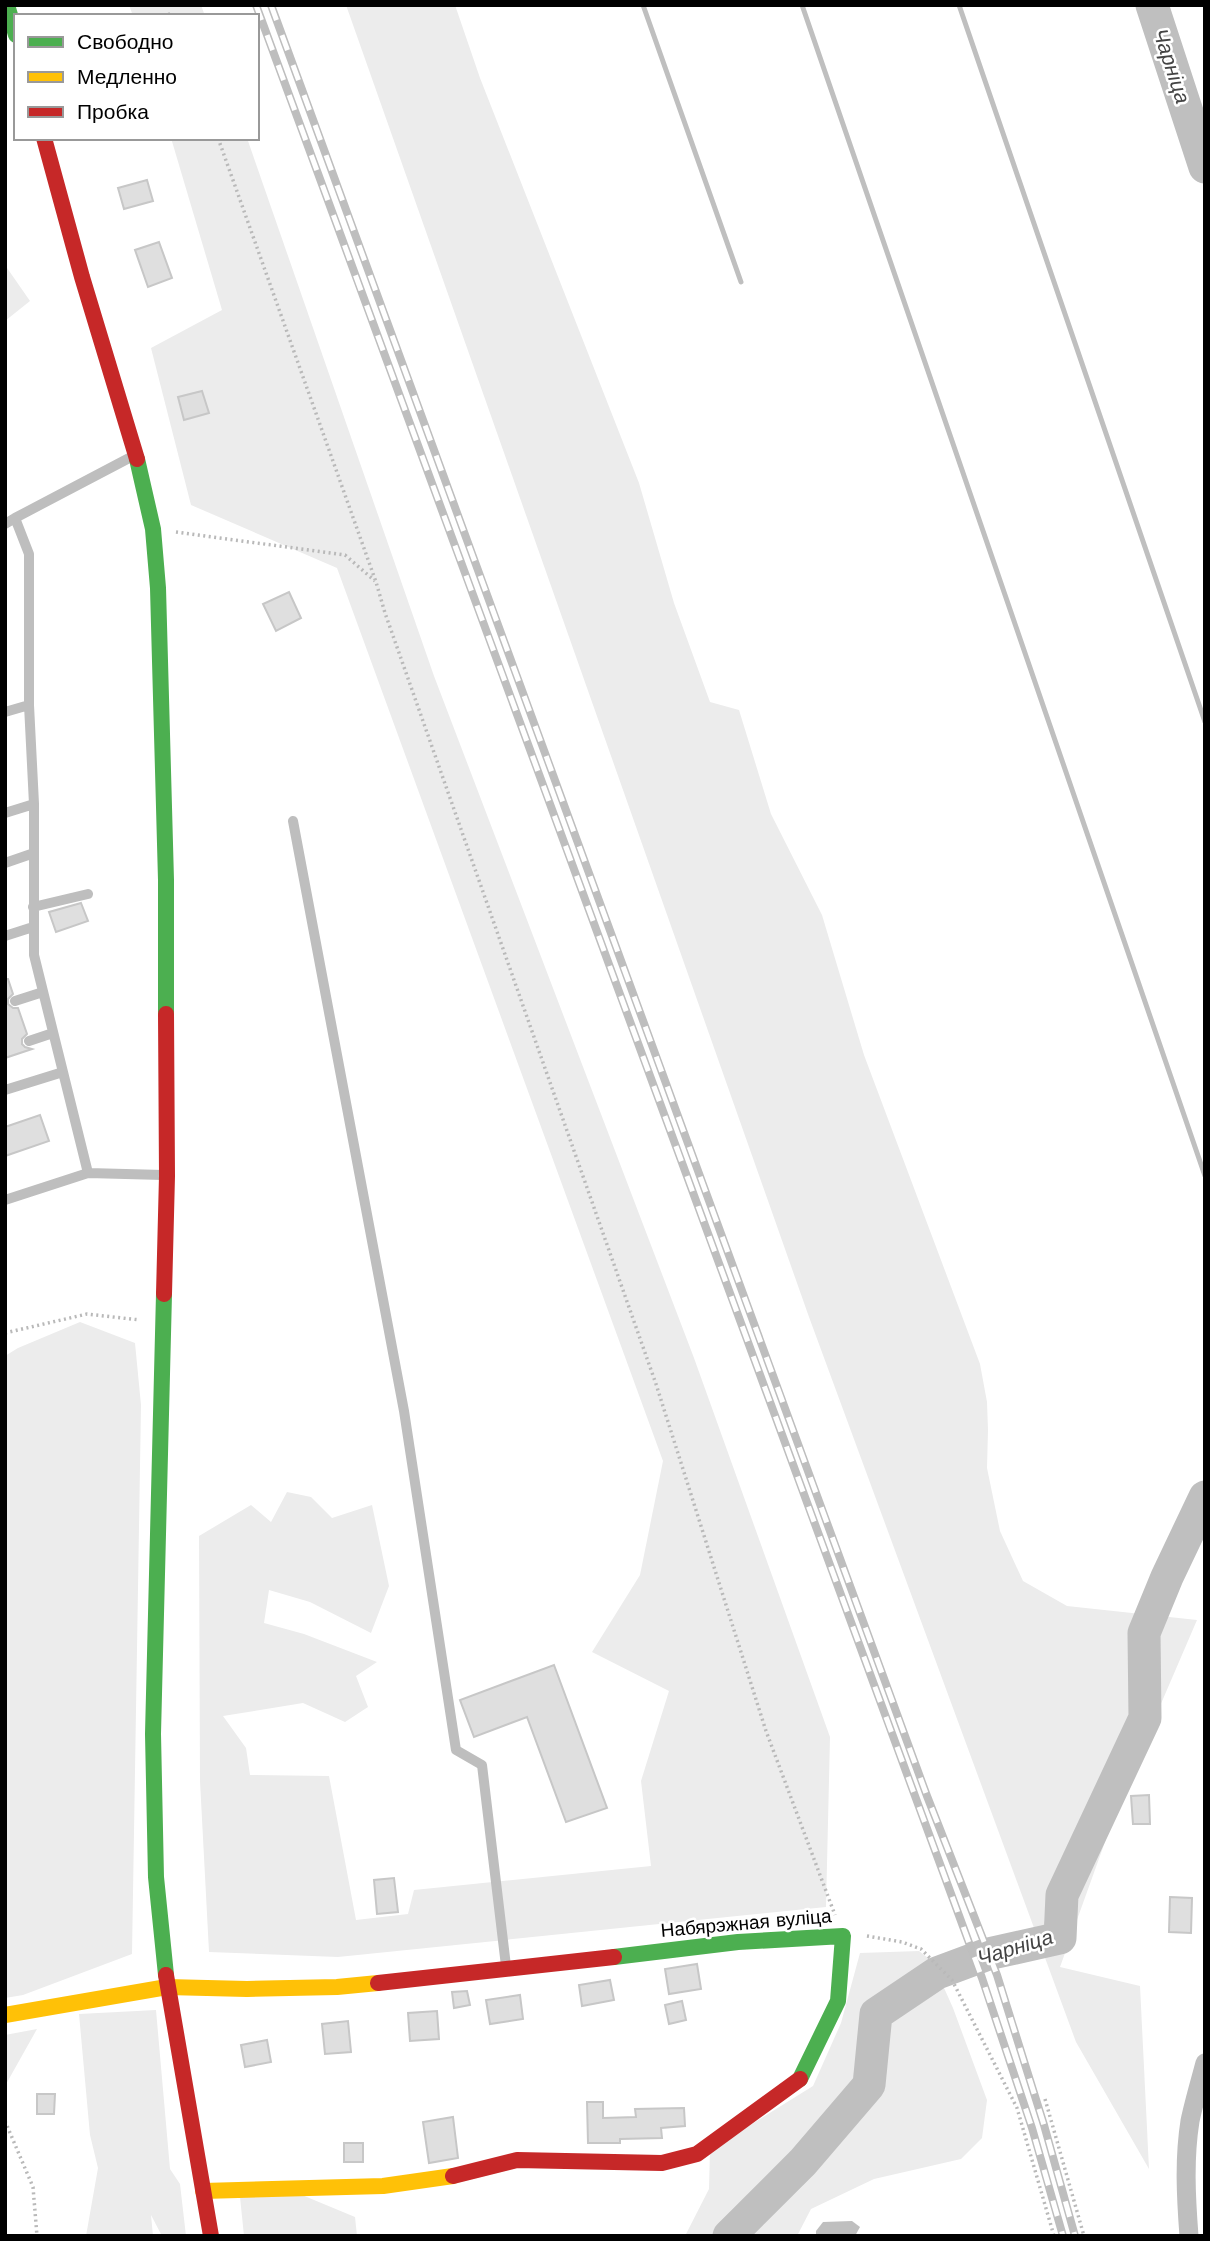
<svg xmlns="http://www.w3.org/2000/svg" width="1210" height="2241" viewBox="0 0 1210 2241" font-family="'Work Sans',sans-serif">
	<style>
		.green { fill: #ececec }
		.water { fill: #bfbfbf }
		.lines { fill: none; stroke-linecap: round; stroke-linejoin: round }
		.stream { stroke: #bfbfbf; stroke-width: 5 }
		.river { stroke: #bfbfbf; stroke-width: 33 }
		.building { fill: #dfdfdf; stroke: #c7c7c7; stroke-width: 2 }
		.path { stroke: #b9b9b9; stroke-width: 3.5; stroke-dasharray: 2 3.5; stroke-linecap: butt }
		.lane { stroke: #bebebe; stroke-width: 10 }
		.street { stroke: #bebebe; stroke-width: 19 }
		.fast { stroke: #4caf50; stroke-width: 16 }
		.slow { stroke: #ffc107; stroke-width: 16 }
		.jam { stroke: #c62828; stroke-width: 16 }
		.rail-casing { stroke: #bebebe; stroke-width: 8 }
		.rail { stroke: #fff; stroke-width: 5; stroke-dasharray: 16; stroke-linecap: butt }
		.labels { text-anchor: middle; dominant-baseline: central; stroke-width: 5; stroke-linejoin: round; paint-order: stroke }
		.street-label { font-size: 19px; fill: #000; stroke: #fff }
		.water-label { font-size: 21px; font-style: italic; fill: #444; stroke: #fff }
	</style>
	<rect width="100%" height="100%" fill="#fff"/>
	<path class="green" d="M129 5H201L205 16H133Z
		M346 5H455L480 78 639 483 674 603 710 702 739 710 771 814 822 915 864 1055 980 1364 987 1402 988 1430 987 1468 1000 1531 1023 1581 1067 1606 1197 1620 1123 1792 1060 1967 1140 1986 1149 2169 1076 2042 809 1317Z
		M171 138H247L434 676 694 1358 830 1737 826 1907 338 1957 209 1952 200 1781 199 1536 251 1505 271 1522 287 1492 311 1497 332 1518 372 1505 389 1586 371 1633 310 1602 269 1590 264 1623 304 1634 377 1662 356 1676 368 1707 345 1722 303 1703 223 1716 246 1748 250 1775 329 1776 356 1920 408 1914 414 1890 651 1866 641 1781 669 1691 592 1652 640 1575 663 1461 337 568 191 505 151 348 222 310Z
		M5 265 30 301 5 321Z
		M80 1322 135 1343 141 1405 132 1954 23 1995 5 1998V1356L18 1348Z
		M919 1951 932 1961 953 2008 987 2100 982 2138 961 2159 874 2179 811 2209 797 2236H685L709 2189 710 2150 813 2086 841 2023 860 1953Z
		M156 2010 170 2169 180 2184 186 2236H162L151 2215 153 2236H86L98 2168 90 2135 79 2014Z
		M37 2029 5 2086V2035Z
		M302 2195 355 2217 357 2236H244L240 2197Z"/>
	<path class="water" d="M852 2221 860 2227 855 2236H816V2231L823 2222Z"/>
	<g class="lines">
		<path class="stream" d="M643 5 741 282
			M802 5 1205 1176
			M959 5 1205 722"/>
		<path class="river" d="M1152 5 1205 167
			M729 2236 803 2162 869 2085 876 2014 937 1973 988 1954 1060 1938 1062 1895 1145 1718 1144 1633 1167 1577 1205 1497"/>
	</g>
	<path class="building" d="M147 180 153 201 124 209 118 188Z
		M159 242 172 278 148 287 135 250Z
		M202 391 209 413 184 420 178 397Z
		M289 592 301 618 276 631 263 604Z
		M81 903 88 921 56 932 49 912Z
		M5 979H8L13 994 8 999V1004L13 1008H18L27 1034 22 1039V1044L25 1047 32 1049 5 1058Z
		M40 1115 49 1141 5 1156V1127Z
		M554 1665 607 1808 566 1822 527 1717 474 1737 460 1700Z
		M1149 1795 1150 1824H1133L1131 1796Z
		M394 1878 398 1912 377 1914 374 1880Z
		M1170 1897 1192 1898 1191 1933 1169 1932Z
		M697 1964 701 1989 669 1994 665 1969Z
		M610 1980 614 2000 582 2006 579 1985Z
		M467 1991 470 2005 454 2008 452 1992Z
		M520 1995 523 2019 490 2024 486 2000Z
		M682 2001 686 2020 669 2024 665 2005Z
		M437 2011 439 2039 410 2041 408 2013Z
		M348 2021 351 2052 325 2054 322 2024Z
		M267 2040 271 2062 245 2067 241 2045Z
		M37 2094H55L54 2114H37Z
		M587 2102H603V2118L636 2117 635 2109 684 2108 685 2126 661 2128 662 2138 620 2139V2143H588Z
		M453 2117 458 2158 429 2163 423 2122Z
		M344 2143H363V2162H344Z"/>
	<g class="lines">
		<path class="path" d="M163 16 173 13 174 16
			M218 138 376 582 385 613 656 1384 766 1731 835 1915
			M176 532 345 555 375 581
			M5 1333 87 1314 140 1320
			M867 1936 902 1942 921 1949 952 1980 1017 2108 1054 2236
			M1045 2099 1084 2236
			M5 2121 33 2187 37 2236"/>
		<path class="lane" d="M5 524 15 518
			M5 712 29 705
			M5 813 34 804
			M293 821 404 1411 456 1750 482 1765 506 1966
			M5 863 34 853
			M33 907 88 894
			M5 936 33 927
			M15 1001 43 992
			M29 1041 53 1033
			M5 1090 63 1072
			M88 1173 34 955V804L29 705V554L15 518 133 456
			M5 1200 88 1173 163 1175"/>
		<path class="street" d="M1189 2236C1186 2197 1184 2159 1190 2121 1194 2102 1200 2082 1205 2063"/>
		<path class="fast" d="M7 5 16 35
			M137 459 153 529 158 588 166 880V1014
			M164 1294 153 1734 156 1877 166 1975
			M614 1957 738 1942 843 1936 838 2001 800 2079"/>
		<path class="slow" d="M5 2015 167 1987 247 1989 337 1987 378 1983
			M203 2191 383 2186 453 2176"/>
		<path class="jam" d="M44 138 82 277 137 459
			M164 1294 167 1176 166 1014
			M166 1975 211 2236
			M378 1983 614 1957
			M453 2176 517 2160 662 2163 697 2154 800 2079"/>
		<defs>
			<path id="rail" d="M256 5 982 1978 1032 2128 1063 2236
				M271 5 927 1796 997 1975 1044 2125 1075 2236"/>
		</defs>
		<use href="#rail" class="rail-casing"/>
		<use href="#rail" class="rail"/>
	</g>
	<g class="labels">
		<g class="street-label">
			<text transform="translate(746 1923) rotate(-5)">Набярэжная вуліца</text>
		</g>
		<g class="water-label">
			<text transform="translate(1172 66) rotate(72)">Чарніца</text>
			<text transform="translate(1015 1947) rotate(-17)">Чарніца</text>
		</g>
	</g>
	<rect width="1210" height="2241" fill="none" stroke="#000000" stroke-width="14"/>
	<rect x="14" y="14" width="245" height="126" fill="#ffffff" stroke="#999999" stroke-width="2"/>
	<rect x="28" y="37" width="35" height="10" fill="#4caf50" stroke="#999999" stroke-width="2"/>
	<text x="77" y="49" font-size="21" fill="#000000">Свободно</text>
	<rect x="28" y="72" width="35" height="10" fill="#ffc107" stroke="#999999" stroke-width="2"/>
	<text x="77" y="84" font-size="21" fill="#000000">Медленно</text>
	<rect x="28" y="107" width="35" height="10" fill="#c62828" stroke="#999999" stroke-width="2"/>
	<text x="77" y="119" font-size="21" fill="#000000">Пробка</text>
</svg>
